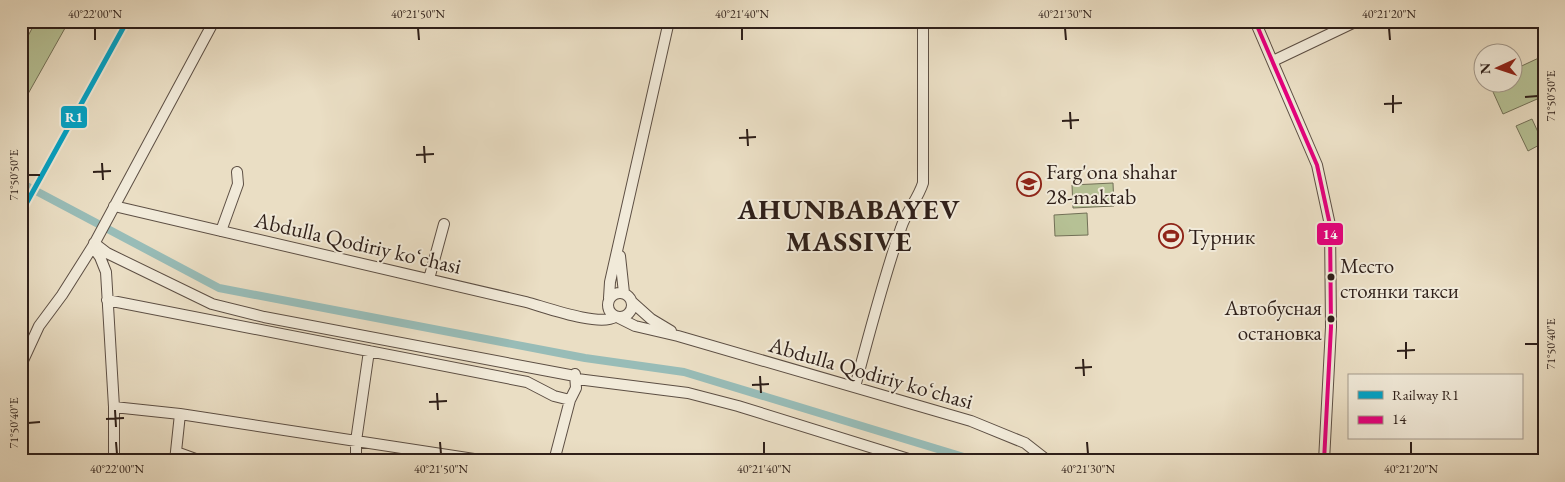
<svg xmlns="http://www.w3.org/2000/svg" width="1565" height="482" viewBox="0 0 1565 482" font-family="'EB Garamond',serif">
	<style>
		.green { fill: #b6c195; stroke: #727057 }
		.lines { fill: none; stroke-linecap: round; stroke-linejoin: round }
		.canal { stroke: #98bcb7; stroke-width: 8 }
		.minor-casing { stroke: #5d4f44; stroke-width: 12 }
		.minor { stroke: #f1ead9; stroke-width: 10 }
		.bus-1-casing { stroke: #f1ead9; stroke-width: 8 }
		.bus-1 { stroke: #e5007d; stroke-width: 4 }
		.rail-1-casing { stroke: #f1ead9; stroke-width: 9 }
		.rail-1 { stroke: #02a2c5; stroke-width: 5 }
		.ticks { fill: none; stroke: #2e1f19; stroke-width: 2 }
		.bus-dot { fill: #2e1f19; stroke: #f1ead9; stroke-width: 2 }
		.labels { text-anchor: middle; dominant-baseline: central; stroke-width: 4; stroke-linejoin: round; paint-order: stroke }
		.bus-label { font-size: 21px; fill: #2e1f19; stroke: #f1ead9; text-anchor: start }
		.poi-label { font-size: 22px; fill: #2e1f19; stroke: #f1ead9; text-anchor: start }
		.street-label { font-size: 22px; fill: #2e1f19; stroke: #f1ead9 }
		.district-label { font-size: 28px; font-weight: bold; letter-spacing: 1px; fill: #2e1f19; stroke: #f1ead9 }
		.line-badge { stroke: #f1ead9; stroke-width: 2 }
		.badge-label { font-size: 14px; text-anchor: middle; font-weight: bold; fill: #fff }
		.neatline { fill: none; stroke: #2e1f19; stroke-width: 2 }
		.ticks-label { font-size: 12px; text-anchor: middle; fill: #2e1f19 }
	</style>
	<rect width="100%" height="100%" fill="#eadec4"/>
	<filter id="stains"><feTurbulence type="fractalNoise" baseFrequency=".004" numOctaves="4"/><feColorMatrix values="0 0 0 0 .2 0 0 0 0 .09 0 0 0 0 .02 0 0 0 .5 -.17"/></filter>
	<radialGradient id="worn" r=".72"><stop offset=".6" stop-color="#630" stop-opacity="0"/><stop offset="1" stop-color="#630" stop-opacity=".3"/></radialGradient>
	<path class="green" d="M36 21H69L24 101 21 99V49Z
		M1543 56 1544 96 1503 114 1489 83 1512 82 1513 70Z
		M1532 119 1543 143 1528 151 1516 126Z
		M1113 183 1114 206 1073 208 1072 185Z
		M1087 213 1088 235 1055 236 1054 215Z"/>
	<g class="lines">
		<path class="canal" d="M21 183 219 288 585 358 684 372 977 461"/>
		<defs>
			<path id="minor" d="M1255 21 1317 165 1330 225 1331 327 1324 461
				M1273 61 1357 21
				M114 206 526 302C545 307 599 327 615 317
				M221 231 238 184 237 172
				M94 243 107 253 212 304 264 317 575 376
				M93 247 100 257 106 272 114 407V461
				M620 256 624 293
				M429 279 444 224
				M608 305a12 12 0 1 1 24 0a12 12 0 1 1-24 0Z
				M609 298 610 282 669 21
				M107 300 527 382 554 396 570 400
				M632 302 651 319 671 331
				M619 318 635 326 678 336 971 421 1025 443 1048 461
				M21 365 39 326 62 295 93 246 214 21
				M577 379 688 393 738 406 915 461
				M855 387C869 334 883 280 901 228 906 212 918 199 923 183V21
				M114 407 180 414 175 461
				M180 414 487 461
				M176 452 201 461
				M356 461V441L369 351
				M554 461 570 400 576 388 575 374"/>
		</defs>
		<use href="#minor" class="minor-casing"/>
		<use href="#minor" class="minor"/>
		<defs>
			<path id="bus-1" d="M1255 21 1317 165 1330 225 1331 327 1324 461"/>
		</defs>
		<use href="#bus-1" class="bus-1-casing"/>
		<use href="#bus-1" class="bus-1"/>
		<defs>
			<path id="rail-1" d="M21 213 127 21"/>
		</defs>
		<use href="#rail-1" class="rail-1-casing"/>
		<use href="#rail-1" class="rail-1"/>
	</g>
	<path class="ticks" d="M95 28V40M418 28 419 40M742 28V40M1065 28 1066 40M1389 28 1390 40M1393 95V113M1525 97 1538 96M1384 104 1402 103M1070 112 1071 129M1062 121 1079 120M747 129 748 146M739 138 756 137M424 146 425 163M416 155 434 154M102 163 103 180M93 172 111 171M28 175H40M1406 342V359M1525 344H1538M1397 351 1415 350M1083 359 1084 376M1075 368 1092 367M760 376 761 393M752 385 769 384M437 393 438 410M429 402 447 401M115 410 116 427M106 419 124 418M28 423 40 422M116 442 117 454M440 442 441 454M764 442V454M1087 442 1088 454M1411 442V454"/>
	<defs>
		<symbol id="school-ring" viewBox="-11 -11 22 22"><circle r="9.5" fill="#f1ead9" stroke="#8f2418" stroke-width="1.5"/><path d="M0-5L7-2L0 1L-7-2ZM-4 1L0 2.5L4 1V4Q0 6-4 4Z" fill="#8f2418"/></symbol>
		<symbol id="stadium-ring" viewBox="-11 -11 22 22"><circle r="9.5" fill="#f1ead9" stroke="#8f2418" stroke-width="1.5"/><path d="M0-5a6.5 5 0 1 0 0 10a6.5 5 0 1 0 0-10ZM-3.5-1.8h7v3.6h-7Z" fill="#8f2418"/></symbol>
	</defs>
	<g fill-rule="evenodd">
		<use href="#school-ring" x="1015" y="170" width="28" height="28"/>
		<use href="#stadium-ring" x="1157" y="222" width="28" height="28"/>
	</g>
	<g class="bus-dot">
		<circle cx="1331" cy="277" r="4.5"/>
		<circle cx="1331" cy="319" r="4.5"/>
	</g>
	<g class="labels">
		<g class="bus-label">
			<text x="1340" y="265">Место<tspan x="1340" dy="25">стоянки такси</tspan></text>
			<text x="1322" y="307" text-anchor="end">Автобусная<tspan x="1322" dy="25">остановка</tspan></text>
		</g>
		<g class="poi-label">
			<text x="1046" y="171">Farg'ona shahar<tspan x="1046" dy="25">28-maktab</tspan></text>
			<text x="1188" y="236">Турник</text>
		</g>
		<g class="street-label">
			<text transform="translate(358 243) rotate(13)">Abdulla Qodiriy koʻchasi</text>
			<text transform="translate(871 373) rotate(16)">Abdulla Qodiriy koʻchasi</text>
		</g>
		<g class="district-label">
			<text x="849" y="209">AHUNBABAYEV<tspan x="849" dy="32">MASSIVE</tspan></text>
		</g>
	</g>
	<g class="line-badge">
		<rect x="60" y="105" width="28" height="24" rx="5" fill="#02a2c5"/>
		<rect x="1316" y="222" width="28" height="24" rx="5" fill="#e5007d"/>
	</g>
	<g class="badge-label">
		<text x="74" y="122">R1</text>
		<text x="1330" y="239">14</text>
	</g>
	<rect width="1565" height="482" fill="none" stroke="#eadec4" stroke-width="55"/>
	<rect x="1348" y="374" width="175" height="65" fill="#f1ead9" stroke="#a3998c"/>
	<rect x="1358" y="391" width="25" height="8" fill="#02a2c5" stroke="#a3998c"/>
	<text x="1392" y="400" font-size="15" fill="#2e1f19">Railway R1</text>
	<rect x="1358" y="416" width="25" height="8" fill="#e5007d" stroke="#a3998c"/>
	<text x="1392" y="424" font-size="15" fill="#2e1f19">14</text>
	<g transform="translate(1498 68) rotate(267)"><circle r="24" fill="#f1ead9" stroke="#a3998c"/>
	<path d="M0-4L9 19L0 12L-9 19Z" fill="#8f2418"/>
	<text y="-8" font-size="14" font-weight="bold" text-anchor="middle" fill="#2e1f19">N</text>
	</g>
	<rect x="28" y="28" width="1510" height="426" class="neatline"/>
	<g class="ticks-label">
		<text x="95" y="18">40°22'00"N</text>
		<text x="418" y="18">40°21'50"N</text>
		<text x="742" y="18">40°21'40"N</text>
		<text x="1065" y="18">40°21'30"N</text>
		<text x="1389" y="18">40°21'20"N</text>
		<text transform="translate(1551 96) rotate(-90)" y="4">71°50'50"E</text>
		<text transform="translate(14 175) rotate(-90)" y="4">71°50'50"E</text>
		<text transform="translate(1551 344) rotate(-90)" y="4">71°50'40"E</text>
		<text transform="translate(14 423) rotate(-90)" y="4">71°50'40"E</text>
		<text x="117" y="473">40°22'00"N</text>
		<text x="441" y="473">40°21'50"N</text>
		<text x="764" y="473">40°21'40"N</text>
		<text x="1088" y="473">40°21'30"N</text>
		<text x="1411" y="473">40°21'20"N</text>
	</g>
	<rect width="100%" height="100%" filter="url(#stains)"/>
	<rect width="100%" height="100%" fill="url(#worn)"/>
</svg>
